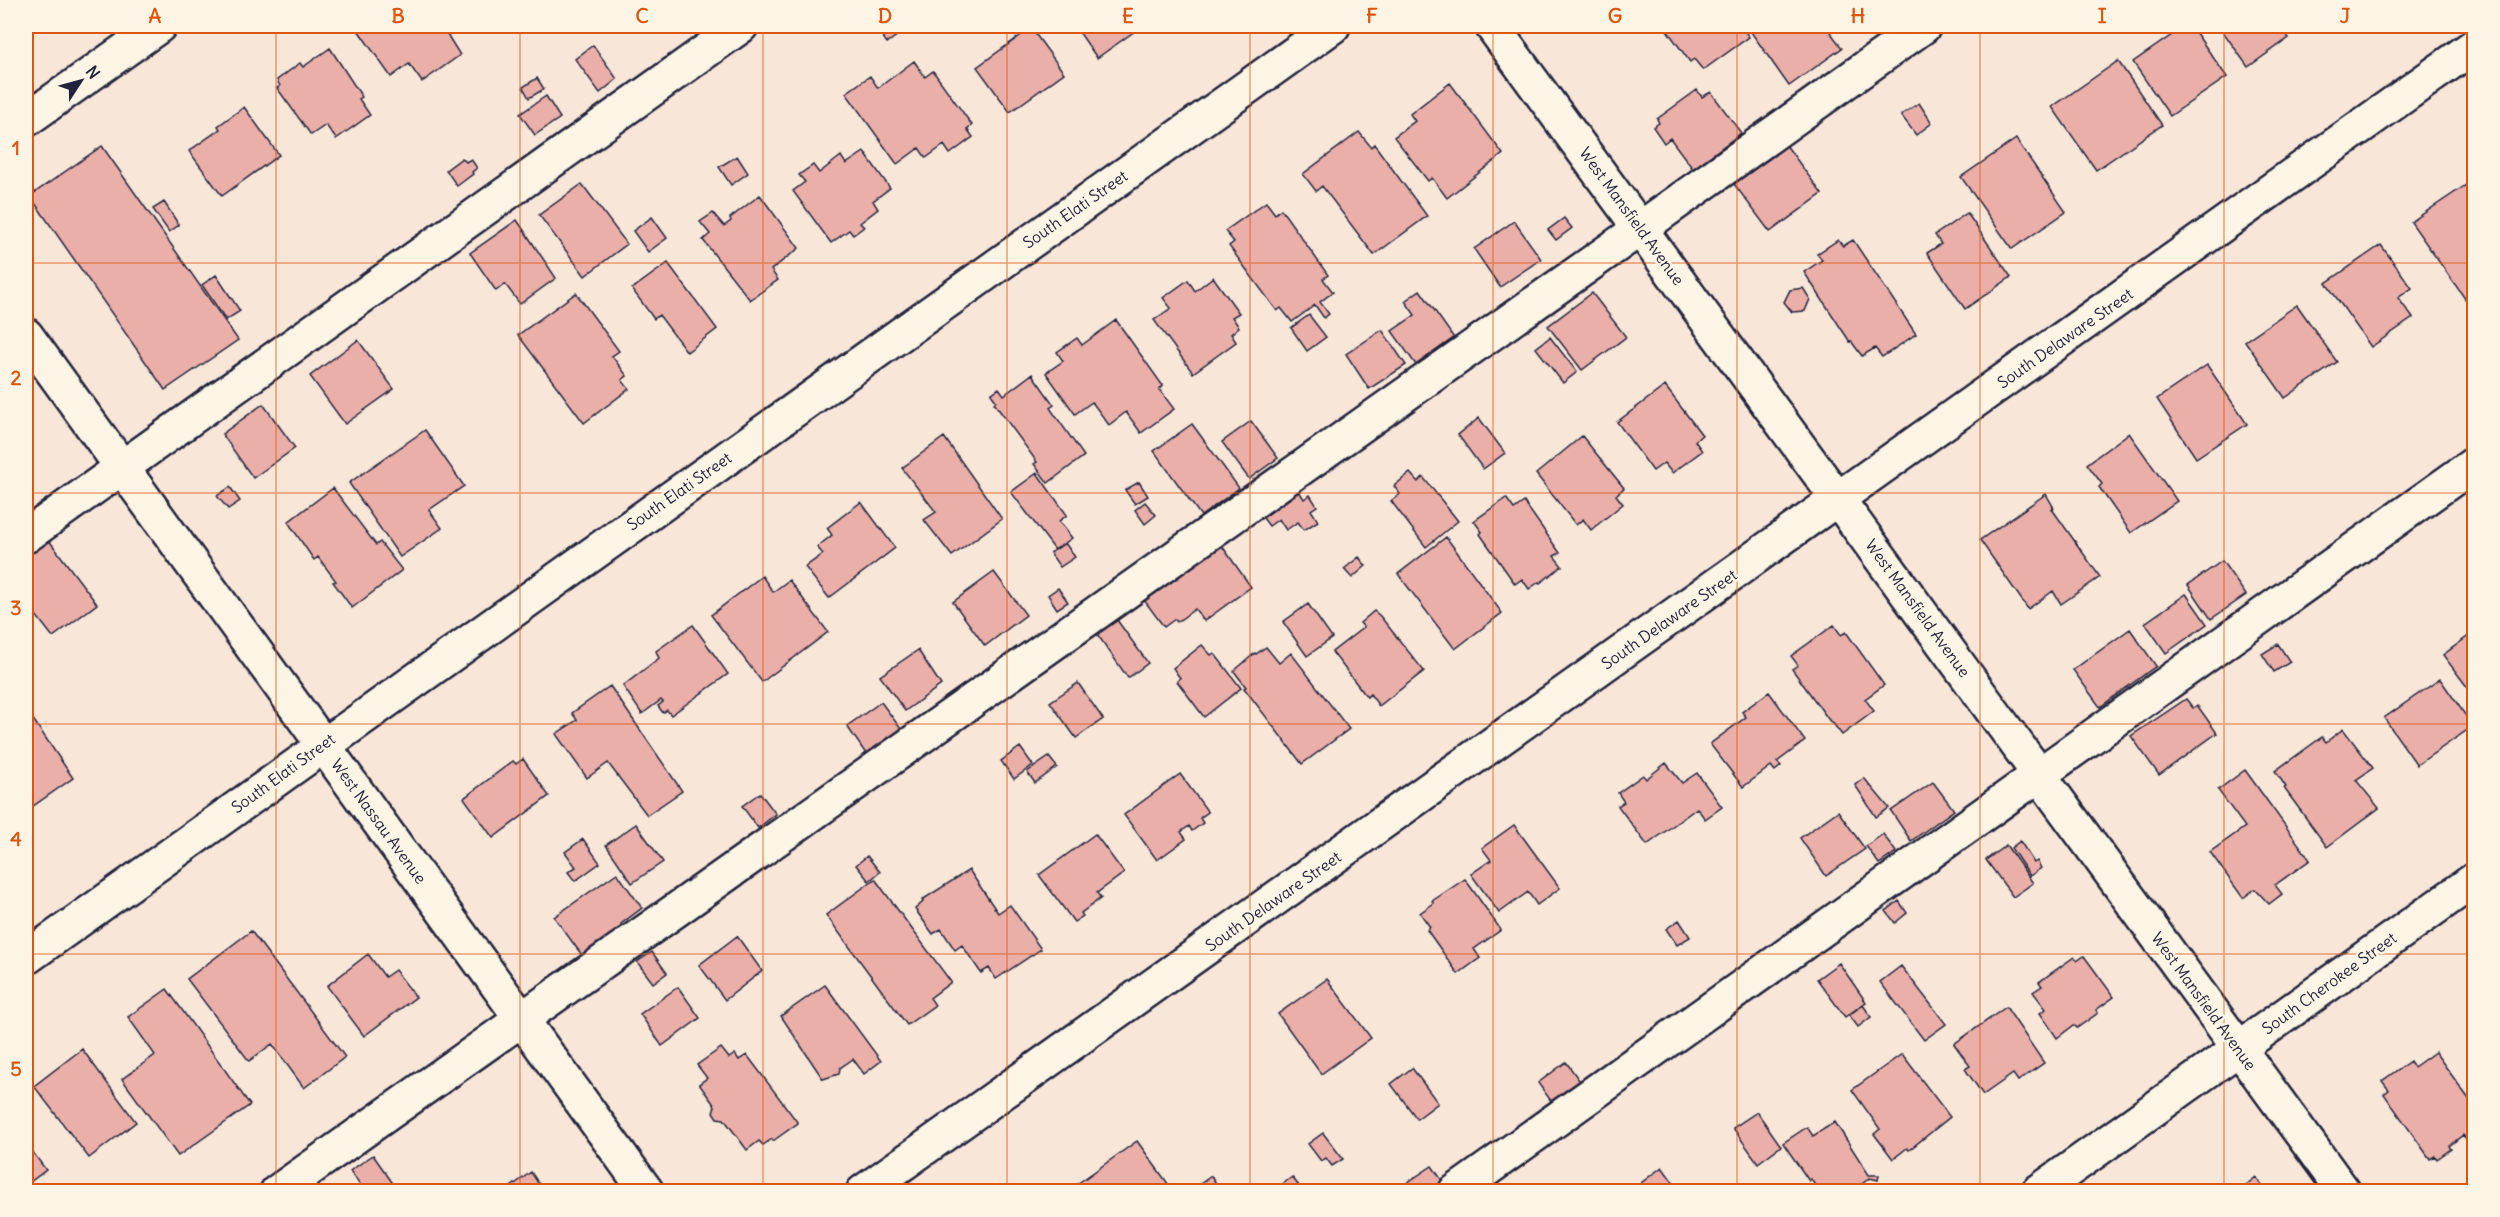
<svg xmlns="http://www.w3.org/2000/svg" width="2500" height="1217" viewBox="0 0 2500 1217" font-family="Delius,sans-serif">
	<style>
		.building { fill: #eaafa9; stroke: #22223b; stroke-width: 1.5 }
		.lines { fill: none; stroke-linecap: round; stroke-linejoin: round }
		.minor-casing { stroke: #22223b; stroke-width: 38 }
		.minor { stroke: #fcf5e5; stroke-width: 33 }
		.grid { fill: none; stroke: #de560e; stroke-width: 1.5; stroke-opacity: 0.55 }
		.labels { text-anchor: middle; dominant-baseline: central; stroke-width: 5; stroke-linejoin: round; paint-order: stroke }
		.street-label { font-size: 16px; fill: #22223b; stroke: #fcf5e5 }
		.neatline { fill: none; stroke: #de560e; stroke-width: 2 }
		.grid-label { font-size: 20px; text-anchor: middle; font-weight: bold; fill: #de560e }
	</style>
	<rect width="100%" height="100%" fill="#f8e7d9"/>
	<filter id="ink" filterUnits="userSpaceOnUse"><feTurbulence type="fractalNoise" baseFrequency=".0167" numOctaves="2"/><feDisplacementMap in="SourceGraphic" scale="12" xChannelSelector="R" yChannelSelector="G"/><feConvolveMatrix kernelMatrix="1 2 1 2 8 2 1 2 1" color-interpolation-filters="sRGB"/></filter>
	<g filter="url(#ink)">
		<path class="building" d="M366 26H442L460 55 422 82 409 64 391 77 358 30Z
			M875 26H898L902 32 887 43Z
			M1075 26H1133L1135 31 1097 58Z
			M1664 26H1741L1749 37 1703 70 1694 59 1690 62Z
			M1761 26H1826L1842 48 1789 86 1751 32Z
			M2185 26H2191L2227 77 2170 116 2133 62Z
			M2219 26H2281L2289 38 2248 67Z
			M1031 28 1064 73 1010 112 977 67Z
			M593 45 617 79 600 93 575 59Z
			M330 48 362 97 359 99 370 115 336 139 326 125 311 135 277 88 280 86 277 80 300 63 303 67Z
			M914 61 925 77 933 71 972 125 967 129 973 137 950 154 944 145 926 158 919 148 897 164 846 93 870 76 878 88Z
			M2118 61 2162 125 2096 170 2052 107Z
			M537 78 544 89 529 98 523 87Z
			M1450 83 1503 154 1447 198 1432 178 1428 181 1394 137 1415 121 1410 114Z
			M1697 90 1702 97 1711 92 1741 133 1693 169 1670 138 1664 143 1653 127 1659 123 1657 119Z
			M546 96 560 118 535 135 520 114Z
			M1919 103 1932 123 1916 135 1901 115Z
			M244 107 279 155 222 196 189 151 220 129 218 126Z
			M1359 132 1371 147 1374 144 1427 216 1374 255 1322 186 1316 191 1303 174Z
			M2016 139 2066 212 2012 249 1961 177Z
			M1786 145 1822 194 1770 232 1734 184Z
			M102 146 238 340 165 390 30 196Z
			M864 152 890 188 873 201 878 209 860 223 864 227 853 235 849 230 831 243 793 191 805 182 799 175 813 165 819 173 841 156 846 164Z
			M737 156 748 173 731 185 719 167Z
			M462 158 466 162 471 159 477 168 472 172 473 174 457 186 446 170Z
			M582 184 627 244 585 276 539 215Z
			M2466 185 2474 198 2473 310 2411 222Z
			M760 195 799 248 771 270 778 280 750 300 703 240 710 234 700 222 713 213 724 226 731 221 730 218Z
			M164 202 179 225 169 232 153 209Z
			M1266 202 1275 214 1281 209 1328 275 1323 279 1333 292 1320 302 1329 314 1324 318 1315 305 1292 322 1281 308 1277 311 1229 246 1234 242 1225 231Z
			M1967 213 2011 277 1965 309 1927 253 1941 244 1935 235Z
			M652 217 667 238 648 252 633 231Z
			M1564 218 1572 228 1556 240 1548 230Z
			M517 220 556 278 520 304 505 284 496 291 470 253Z
			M1514 221 1541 259 1500 287 1474 249Z
			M1838 240 1843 246 1853 240 1916 334 1882 357 1875 348 1862 356 1851 341 1850 342 1804 272 1822 260 1817 254Z
			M2381 245 2412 288 2398 298 2413 318 2371 347 2326 283Z
			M668 263 717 329 687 352 659 315 654 319 632 289Z
			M216 275 240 311 226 320 202 285Z
			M1213 277 1239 313 1232 317 1239 327 1231 334 1236 342 1193 373 1154 320 1171 308 1163 298 1188 280 1195 291Z
			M1803 288 1810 299 1805 311 1792 312 1784 302 1790 290Z
			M1420 290 1454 338 1416 365 1392 331 1415 315 1405 301Z
			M576 293 619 351 612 356 627 376 622 380 629 389 584 423 518 335Z
			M1592 293 1626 337 1582 370 1548 326Z
			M2297 305 2337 362 2285 398 2245 341Z
			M1309 315 1326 337 1307 351 1291 328Z
			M1116 320 1163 386 1159 389 1174 409 1141 433 1126 412 1109 425 1092 402 1075 414 1046 373 1063 361 1057 352 1077 338 1082 345Z
			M1382 330 1406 365 1369 389 1346 354Z
			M1550 337 1577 372 1563 383 1536 348Z
			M358 340 394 389 345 424 310 376Z
			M2207 365 2247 424 2196 458 2157 399Z
			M1032 374 1054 405 1050 408 1084 456 1048 483 1034 464 1037 462 994 403 996 401 991 394 999 388 1004 395Z
			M1665 386 1702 435 1695 441 1702 451 1672 473 1664 463 1653 471 1617 422Z
			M263 404 295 448 253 478 222 434Z
			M1479 418 1505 453 1483 469 1458 435Z
			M1251 421 1278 458 1249 479 1222 442Z
			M1192 424 1239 488 1201 516 1154 451Z
			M425 430 464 486 429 510 442 528 400 557 349 483Z
			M2129 433 2177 501 2131 533 2099 487 2102 484 2087 464Z
			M1582 436 1624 488 1616 495 1623 504 1591 530 1583 519 1576 525 1536 474Z
			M944 437 1002 519 952 556 924 520 936 512 902 468Z
			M1037 473 1067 515 1059 521 1072 538 1055 550 1011 492Z
			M1410 473 1418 482 1423 477 1458 521 1426 547 1391 501 1400 494 1394 486Z
			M1139 482 1148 496 1135 504 1125 490Z
			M230 487 240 501 228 509 217 496Z
			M333 488 376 545 380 542 402 570 352 608 333 582 336 581 318 557 314 560 288 522Z
			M1299 491 1304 499 1310 495 1317 506 1311 510 1318 521 1304 530 1298 522 1286 530 1279 519 1269 526 1263 518Z
			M2046 494 2054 508 2052 509 2100 577 2061 604 2053 591 2028 609 1980 540Z
			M1506 498 1514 509 1524 502 1560 553 1554 556 1562 566 1540 583 1539 582 1529 589 1522 579 1515 584 1480 534 1482 532 1474 521Z
			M861 502 895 548 829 598 805 567 823 554 817 547 832 535 827 528Z
			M1145 502 1156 515 1145 524 1135 510Z
			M1446 537 1502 613 1455 649 1398 574Z
			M48 539 97 604 53 637 32 610 26 615V556Z
			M1065 543 1075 557 1060 567 1050 553Z
			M1220 543 1251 587 1204 621 1195 609 1177 622 1175 619 1164 627 1144 600 1156 591V589Z
			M1359 557 1366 566 1352 578 1344 569Z
			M2222 561 2246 595 2211 619 2188 585Z
			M994 572 1026 615 985 646 953 602Z
			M762 576 773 592 789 580 828 632 762 682 711 615Z
			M1058 588 1068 602 1057 609 1048 595Z
			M2186 594 2207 624 2166 653 2145 623Z
			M1308 604 1332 638 1307 656 1283 622Z
			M1374 611 1380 616 1424 671 1379 706 1370 694 1367 697 1332 652 1364 627 1360 623Z
			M1117 620 1148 663 1128 678 1097 634Z
			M693 625 728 674 671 715 667 710 663 713 658 706 663 702 661 700 642 714 623 686 659 658 656 651Z
			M1834 625 1841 635 1846 632 1884 685 1865 699 1874 711 1842 735 1832 722 1831 723 1792 669 1798 665 1791 656Z
			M2130 629 2156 666 2100 707 2073 670Z
			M2474 632V696L2443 655Z
			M2278 644 2290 662 2274 672 2262 654Z
			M1202 645 1211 655 1214 653 1241 688 1204 717 1177 681 1180 678 1173 668Z
			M1266 647 1279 663 1291 653 1349 729 1302 764 1244 688 1246 687 1234 671 1255 653 1256 654Z
			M918 650 941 685 905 711 880 676Z
			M2440 679 2473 726 2417 765 2384 718Z
			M1078 683 1103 719 1076 738 1050 702Z
			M610 686 682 791 647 815 608 763 587 778 556 734 577 720 572 713Z
			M1769 692 1805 741 1777 762 1781 766 1775 771 1771 766 1743 787 1710 744 1746 717 1742 712Z
			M2186 699 2193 708 2197 705 2217 733 2159 775 2131 736Z
			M881 702 901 729 866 754 847 726Z
			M30 715 73 778 26 811V718Z
			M2343 729 2373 768 2356 780 2379 808 2327 847 2284 788 2286 787 2275 771 2322 737 2326 742Z
			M1020 747 1033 765 1014 779 1001 761Z
			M1049 757 1057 767 1035 783 1027 772Z
			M523 759 549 796 493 838 464 798 513 761 516 764Z
			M1666 763 1682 783 1697 773 1722 807 1705 819 1697 808 1647 845 1618 806 1624 802 1618 793 1643 775 1646 779Z
			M2245 770 2310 860 2275 885 2282 894 2269 904 2255 889 2243 898 2210 852 2245 827 2218 790Z
			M1180 774 1208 812 1200 818 1203 823 1192 831 1189 826 1181 832 1186 839 1157 860 1124 815Z
			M1864 778 1889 808 1876 817 1855 785Z
			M1933 782 1954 810 1911 841 1891 811Z
			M760 793 776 814 758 828 742 806Z
			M1838 811 1865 849 1826 876 1800 838Z
			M636 824 663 862 632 883 606 845Z
			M1514 825 1560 888 1537 905 1528 892 1499 913 1471 874 1491 860 1482 848Z
			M1095 834 1124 873 1097 893 1101 898 1081 913 1083 916 1074 922 1039 875Z
			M1883 834 1896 852 1879 864 1866 846Z
			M583 839 600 863 575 881 568 872 576 867 565 852Z
			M2020 841 2034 863 2037 861 2041 868 2030 876 2011 848Z
			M2006 845 2033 883 2013 897 1986 860Z
			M867 856 880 872 869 881 856 865Z
			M969 870 998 913 1010 905 1041 949 996 979 989 968 981 973 962 945 955 950 941 929 933 934 915 909 923 902 922 900Z
			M617 873 642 908 621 924 624 929 584 958 554 917Z
			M875 879 951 982 930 998 935 1005 907 1025 826 915Z
			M1465 879 1501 930 1474 949 1480 958 1458 974 1427 930 1430 927 1420 913 1434 903 1432 901Z
			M1899 901 1907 913 1895 923 1886 911Z
			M1679 920 1690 937 1677 945 1666 929Z
			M251 931 345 1057 304 1088 272 1044 249 1061 187 979Z
			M737 936 762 971 725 1000 699 965Z
			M652 952 667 973 653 983 637 962Z
			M368 954 385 977 395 970 416 997 364 1036 327 986Z
			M2084 956 2114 997 2096 1010 2098 1013 2077 1028 2074 1025 2057 1038 2040 1013 2046 1009 2033 992 2042 986 2039 982 2074 957 2077 961Z
			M1839 963 1866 1002 1845 1017 1817 979Z
			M1901 966 1946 1024 1924 1040 1880 982Z
			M1327 979 1371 1038 1321 1074 1278 1014Z
			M825 985 881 1061 864 1074 853 1059 840 1068 839 1074 823 1079 781 1016Z
			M678 987 700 1018 662 1046 640 1014Z
			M167 989 250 1105 178 1156 122 1079 155 1055 128 1017Z
			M1863 1005 1871 1017 1858 1027 1849 1015Z
			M2006 1007 2044 1063 2018 1081 2013 1074 1983 1095 1965 1069 1970 1066 1954 1044Z
			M721 1048 729 1058 735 1054 739 1060 747 1055 798 1123 773 1141 772 1139 763 1145 759 1141 747 1150 724 1119 717 1118 713 1112 715 1106 699 1084 707 1078 697 1065Z
			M82 1049 136 1122 89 1158 34 1086Z
			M2435 1052 2474 1106V1140L2469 1143 2463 1135 2449 1146 2451 1149 2437 1159 2435 1156 2430 1159 2384 1094 2389 1090 2382 1081 2410 1061 2414 1067Z
			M1902 1054 1950 1117 1909 1150 1907 1148 1893 1159 1874 1134 1880 1129 1852 1090Z
			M1566 1062 1582 1084 1554 1105 1538 1083Z
			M1412 1068 1438 1103 1417 1119 1391 1084Z
			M1757 1112 1781 1146 1758 1163 1733 1128Z
			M1835 1122 1869 1175H1879L1878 1180 1870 1178 1859 1186 1862 1192H1819L1811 1179 1809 1181 1783 1143 1807 1127 1813 1136Z
			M1323 1133 1343 1159 1332 1166 1326 1158 1321 1161 1308 1144Z
			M1137 1141 1174 1192H1066Z
			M26 1143 46 1170 26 1185Z
			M373 1155 399 1192H366L350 1171Z
			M1432 1166 1446 1186 1437 1192H1405L1402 1186Z
			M1662 1167 1680 1192H1647L1641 1183Z
			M531 1172 544 1192H504Z
			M1211 1176 1222 1192H1193L1192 1190Z
			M1292 1177 1302 1190 1304 1188 1306 1192H1272Z
			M2256 1177 2266 1192H2237Z"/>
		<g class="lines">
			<defs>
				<path id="minor" d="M1492 26 2344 1192
					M26 120 159 26
					M26 335 647 1192
					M26 536 741 26
					M26 958 1333 26
					M277 1192 1641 228 1924 26
					M863 1192 2474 46
					M1455 1192 2474 464
					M2038 1192 2474 880"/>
			</defs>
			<use href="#minor" class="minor-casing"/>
			<use href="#minor" class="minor"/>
		</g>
	</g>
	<path class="grid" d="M276 26V1192M520 26V1192M763 26V1192M1007 26V1192M1250 26V1192M1493 26V1192M1737 26V1192M1980 26V1192M2224 26V1192M26 263H2474M26 493H2474M26 724H2474M26 954H2474"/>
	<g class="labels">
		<g class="street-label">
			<text transform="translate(1075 209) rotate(-35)">South Elati Street</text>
			<text transform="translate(1632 216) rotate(54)">West Mansfield Avenue</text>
			<text transform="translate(2065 338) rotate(-35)">South Delaware Street</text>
			<text transform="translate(679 491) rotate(-35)">South Elati Street</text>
			<text transform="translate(1918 608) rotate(54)">West Mansfield Avenue</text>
			<text transform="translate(1669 619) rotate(-35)">South Delaware Street</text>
			<text transform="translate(283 773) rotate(-36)">South Elati Street</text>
			<text transform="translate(379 821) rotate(54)">West Nassau Avenue</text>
			<text transform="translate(1273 901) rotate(-35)">South Delaware Street</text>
			<text transform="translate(2329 983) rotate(-36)">South Cherokee Street</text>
			<text transform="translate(2204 1001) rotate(54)">West Mansfield Avenue</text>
		</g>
	</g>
	<rect width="2500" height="1217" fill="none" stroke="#fcf5e5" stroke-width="66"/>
	<g transform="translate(81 81) rotate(54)" stroke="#fcf5e5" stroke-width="4.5" paint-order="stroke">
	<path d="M0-4.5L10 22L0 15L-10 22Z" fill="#22223b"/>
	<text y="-9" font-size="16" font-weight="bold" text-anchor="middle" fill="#22223b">N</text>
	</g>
	<rect x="33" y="33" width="2434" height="1151" class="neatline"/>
	<g class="grid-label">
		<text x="155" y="23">A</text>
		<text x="398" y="23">B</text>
		<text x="642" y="23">C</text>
		<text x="885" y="23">D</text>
		<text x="1128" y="23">E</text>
		<text x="1372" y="23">F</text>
		<text x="1615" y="23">G</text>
		<text x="1858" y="23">H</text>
		<text x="2102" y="23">I</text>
		<text x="2345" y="23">J</text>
		<text x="16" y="155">1</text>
		<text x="16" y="385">2</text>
		<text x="16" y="615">3</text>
		<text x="16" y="846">4</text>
		<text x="16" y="1076">5</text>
	</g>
</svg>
